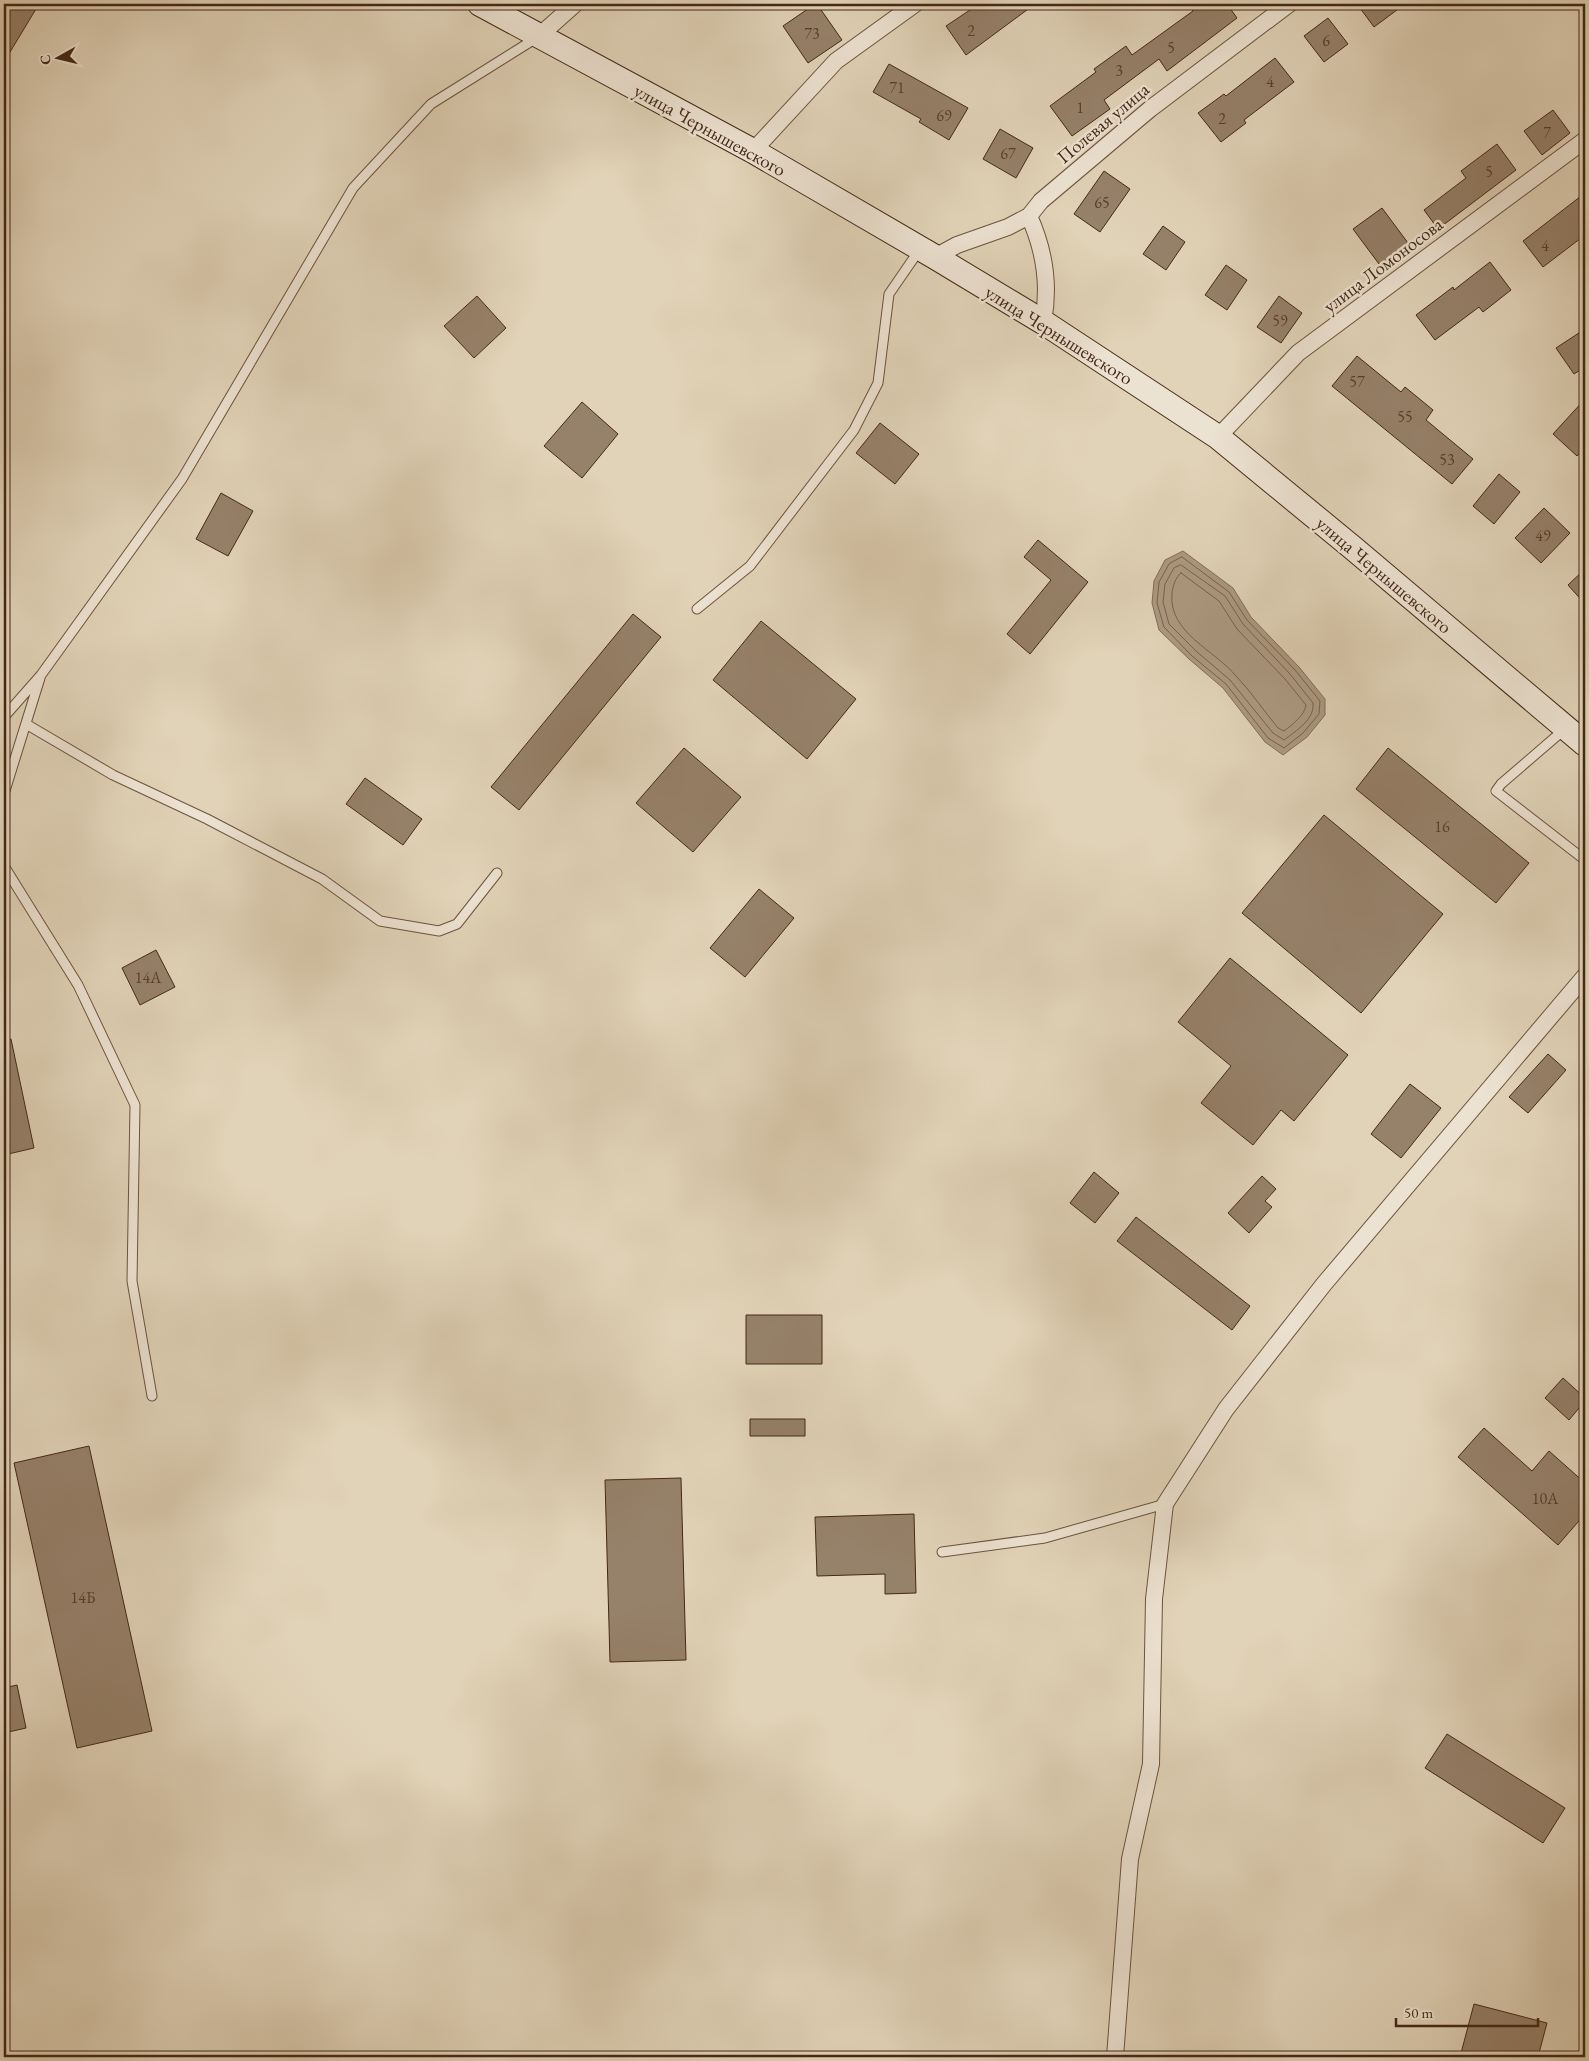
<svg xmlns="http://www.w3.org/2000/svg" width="1589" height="2061" viewBox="0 0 1589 2061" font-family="'EB Garamond',serif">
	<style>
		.water { fill: #ac9981; stroke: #836c56 }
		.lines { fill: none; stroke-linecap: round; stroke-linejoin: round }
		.shore { stroke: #78604c; stroke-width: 1 }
		.building { fill: #96816a; stroke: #452816 }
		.lane-casing { stroke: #6c533e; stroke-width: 11 }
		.street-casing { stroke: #6c533e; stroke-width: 18 }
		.secondary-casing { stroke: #452816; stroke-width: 26 }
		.lane { stroke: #ece2d1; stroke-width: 9 }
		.street { stroke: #ece2d1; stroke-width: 16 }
		.secondary { stroke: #ece2d1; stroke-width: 24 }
		.labels { text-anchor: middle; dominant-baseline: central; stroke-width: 5; stroke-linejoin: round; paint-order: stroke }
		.number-label { font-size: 16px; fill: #593e2b }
		.street-label { font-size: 19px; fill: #452816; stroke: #ece2d1 }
	</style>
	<rect width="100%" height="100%" fill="#e1d3b8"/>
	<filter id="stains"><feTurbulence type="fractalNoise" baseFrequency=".004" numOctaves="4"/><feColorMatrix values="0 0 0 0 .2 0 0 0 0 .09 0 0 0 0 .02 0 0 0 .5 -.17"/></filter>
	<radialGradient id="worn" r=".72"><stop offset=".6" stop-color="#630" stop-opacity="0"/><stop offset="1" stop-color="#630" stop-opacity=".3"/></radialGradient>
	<path class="water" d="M1183 551 1233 588 1251 617 1299 667 1325 699V715L1307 737 1283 755 1265 742 1223 688 1189 659 1159 630 1152 603 1154 581 1165 560Z"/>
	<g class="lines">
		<path class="shore" d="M1182 557 1229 592 1247 620 1295 670 1320 701 1319 714 1303 733 1284 748 1268 738 1226 684 1192 656 1164 627 1157 603 1159 582 1169 564Z
			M1181 565 1225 596 1243 624 1290 674 1313 703C1315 719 1296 731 1284 740L1273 733 1230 680 1196 651 1169 624 1163 602 1165 584 1174 568Z
			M1181 573 1219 601 1237 629 1285 679 1306 705C1305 715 1292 725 1284 731L1278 728C1264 711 1252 693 1237 677 1215 650 1168 633 1172 593 1173 586 1175 578 1181 573Z"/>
	</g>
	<path class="building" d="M4 4H39L4 62Z
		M815 4H817L842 40 808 63 783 26Z
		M979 4H1035L966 55 946 26Z
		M1188 4H1227L1237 18 1167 71 1159 59 1104 100 1110 109 1072 136 1050 106 1096 72 1094 69 1126 46 1132 55 1193 11Z
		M1357 4H1405L1374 27Z
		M1328 18 1348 44 1324 62 1304 36Z
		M1275 58 1294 82 1244 120 1246 123 1221 142 1198 113 1224 94 1226 96Z
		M889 64 968 108 949 140 919 122 921 119 873 92Z
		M1553 110 1570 133 1542 155 1524 131Z
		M1000 129 1033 148 1016 178 983 159Z
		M1497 144 1516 170 1438 229 1424 210 1466 178 1461 171Z
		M1104 171 1130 189 1100 232 1074 214Z
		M1585 193V235L1543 267 1523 241Z
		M1382 208 1411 247 1382 268 1353 229Z
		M1163 226 1185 242 1166 270 1143 254Z
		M1490 262 1511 290 1483 312 1479 307 1435 340 1416 315 1453 287 1454 290Z
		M1226 265 1247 280 1227 310 1205 295Z
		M477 296 506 328 474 358 444 326Z
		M1279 296 1302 313 1281 343 1257 327Z
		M1585 329V367L1574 374 1556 348Z
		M1357 356 1401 392 1405 387 1433 410 1426 420 1473 459 1452 484 1332 386Z
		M1585 399V447L1577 456 1553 434Z
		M582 402 618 434 582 478 544 446Z
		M880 423 919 454 895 484 856 453Z
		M1499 474 1520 492 1494 524 1473 506Z
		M221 493 253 511 228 556 196 539Z
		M1544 508 1570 533 1541 563 1515 538Z
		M1038 540 1088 582 1030 654 1007 634 1051 580 1024 557Z
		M1585 569V604L1568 585Z
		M633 614 661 637 519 810 491 787Z
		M761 621 856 699 807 759 713 680Z
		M684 748 741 797 693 852 636 803Z
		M1388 748 1529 863 1496 903 1356 789Z
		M365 778 422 819 403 845 346 804Z
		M1324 815 1443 914 1361 1013 1242 913Z
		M759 889 794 918 745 977 710 948Z
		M156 950 175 987 140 1005 122 968Z
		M1230 958 1348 1055 1294 1121 1281 1110 1253 1145 1201 1103 1231 1066 1178 1022Z
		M4 1039H11L34 1148 4 1155Z
		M1548 1054 1566 1070 1528 1113 1509 1097Z
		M1410 1084 1441 1108 1401 1158 1371 1134Z
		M1094 1172 1119 1193 1095 1223 1070 1203Z
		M1262 1176 1276 1189 1265 1201 1272 1207 1249 1233 1228 1213Z
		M1136 1217 1250 1306 1232 1330 1117 1241Z
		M746 1315H822V1364H746Z
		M1563 1378 1585 1398V1401L1569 1420 1545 1398Z
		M750 1419H805V1436H750Z
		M1484 1428 1532 1471 1549 1451 1585 1483V1514L1558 1545 1458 1457Z
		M89 1446 152 1731 77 1748 14 1463Z
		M681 1478 686 1660 610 1662 605 1480Z
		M914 1514 916 1593 885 1594V1574L817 1576 815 1517Z
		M17 1685 26 1728 4 1733V1688Z
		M1447 1734 1565 1808 1543 1843 1425 1768Z
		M1474 2004 1547 2023 1538 2057H1460Z"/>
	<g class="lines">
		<defs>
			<path id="lane" d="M697 609 750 566 854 430 878 383 889 294 920 249
				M4 717 41 675 182 479 353 188 431 104 538 37
				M26 724 113 775 207 819 322 879 380 921 439 931 457 924 497 873
				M1566 728 1501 784 1496 791 1585 860
				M4 794 40 678
				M4 866 78 985 135 1105 132 1281 152 1396
				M942 1552 1045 1538 1165 1504"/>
			<path id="street" d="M538 37 575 4
				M753 151 836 61 915 4
				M1029 216C1044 249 1050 285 1043 322
				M935 257 957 245 1008 227 1029 216 1041 201 1150 109 1289 4
				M1218 437 1298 353 1585 140
				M1115 2057 1130 1859 1151 1764 1154 1599 1165 1504 1226 1409 1324 1284 1585 976"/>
			<path id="secondary" d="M480 4 753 151 935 257 1043 322 1218 437 1353 548 1585 744"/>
		</defs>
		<use href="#lane" class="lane-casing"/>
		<use href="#street" class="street-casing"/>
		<use href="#secondary" class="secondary-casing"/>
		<use href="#lane" class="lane"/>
		<use href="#street" class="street"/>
		<use href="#secondary" class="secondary"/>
	</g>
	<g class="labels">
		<g class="number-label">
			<text x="971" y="30">2</text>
			<text x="812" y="33">73</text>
			<text x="1326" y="40">6</text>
			<text x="1171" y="47">5</text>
			<text x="1119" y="70">3</text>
			<text x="1270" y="81">4</text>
			<text x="897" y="87">71</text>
			<text x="1080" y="107">1</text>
			<text x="944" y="115">69</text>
			<text x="1222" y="118">2</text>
			<text x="1547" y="132">7</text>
			<text x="1008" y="153">67</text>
			<text x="1489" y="171">5</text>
			<text x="1102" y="202">65</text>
			<text x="1545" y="245">4</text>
			<text x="1280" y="320">59</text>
			<text x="1357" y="381">57</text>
			<text x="1405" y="416">55</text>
			<text x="1447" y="459">53</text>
			<text x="1543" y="535">49</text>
			<text x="1442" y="826">16</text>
			<text x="148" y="977">14А</text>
			<text x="1545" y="1498">10А</text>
			<text x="83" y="1597">14Б</text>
		</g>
		<g class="street-label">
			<text transform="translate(1103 123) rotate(-40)">Полевая улица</text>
			<text transform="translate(710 130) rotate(29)">улица Чернышевского</text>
			<text transform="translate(1383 265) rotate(-37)">улица Ломоносова</text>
			<text transform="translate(1059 335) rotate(32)">улица Чернышевского</text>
			<text transform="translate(1384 575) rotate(40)">улица Чернышевского</text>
		</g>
	</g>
	<rect width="1589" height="2061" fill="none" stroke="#e1d3b8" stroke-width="20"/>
	<rect x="5" y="5" width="1579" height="2051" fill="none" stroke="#452816" stroke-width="2.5"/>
	<rect x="10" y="10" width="1569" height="2041" fill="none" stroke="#452816"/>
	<g transform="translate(58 58) rotate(262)" stroke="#ece2d1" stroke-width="4" paint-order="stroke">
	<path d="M0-4L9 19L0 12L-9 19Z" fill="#452816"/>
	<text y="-8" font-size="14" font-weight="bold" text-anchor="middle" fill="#452816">С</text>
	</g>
	<path d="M1396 2018v8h142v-8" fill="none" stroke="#452816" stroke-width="2.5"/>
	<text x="1404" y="2018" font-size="15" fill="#452816" stroke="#ece2d1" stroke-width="4" paint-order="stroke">50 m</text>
	<rect width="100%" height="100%" filter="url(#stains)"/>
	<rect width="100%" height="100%" fill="url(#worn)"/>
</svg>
